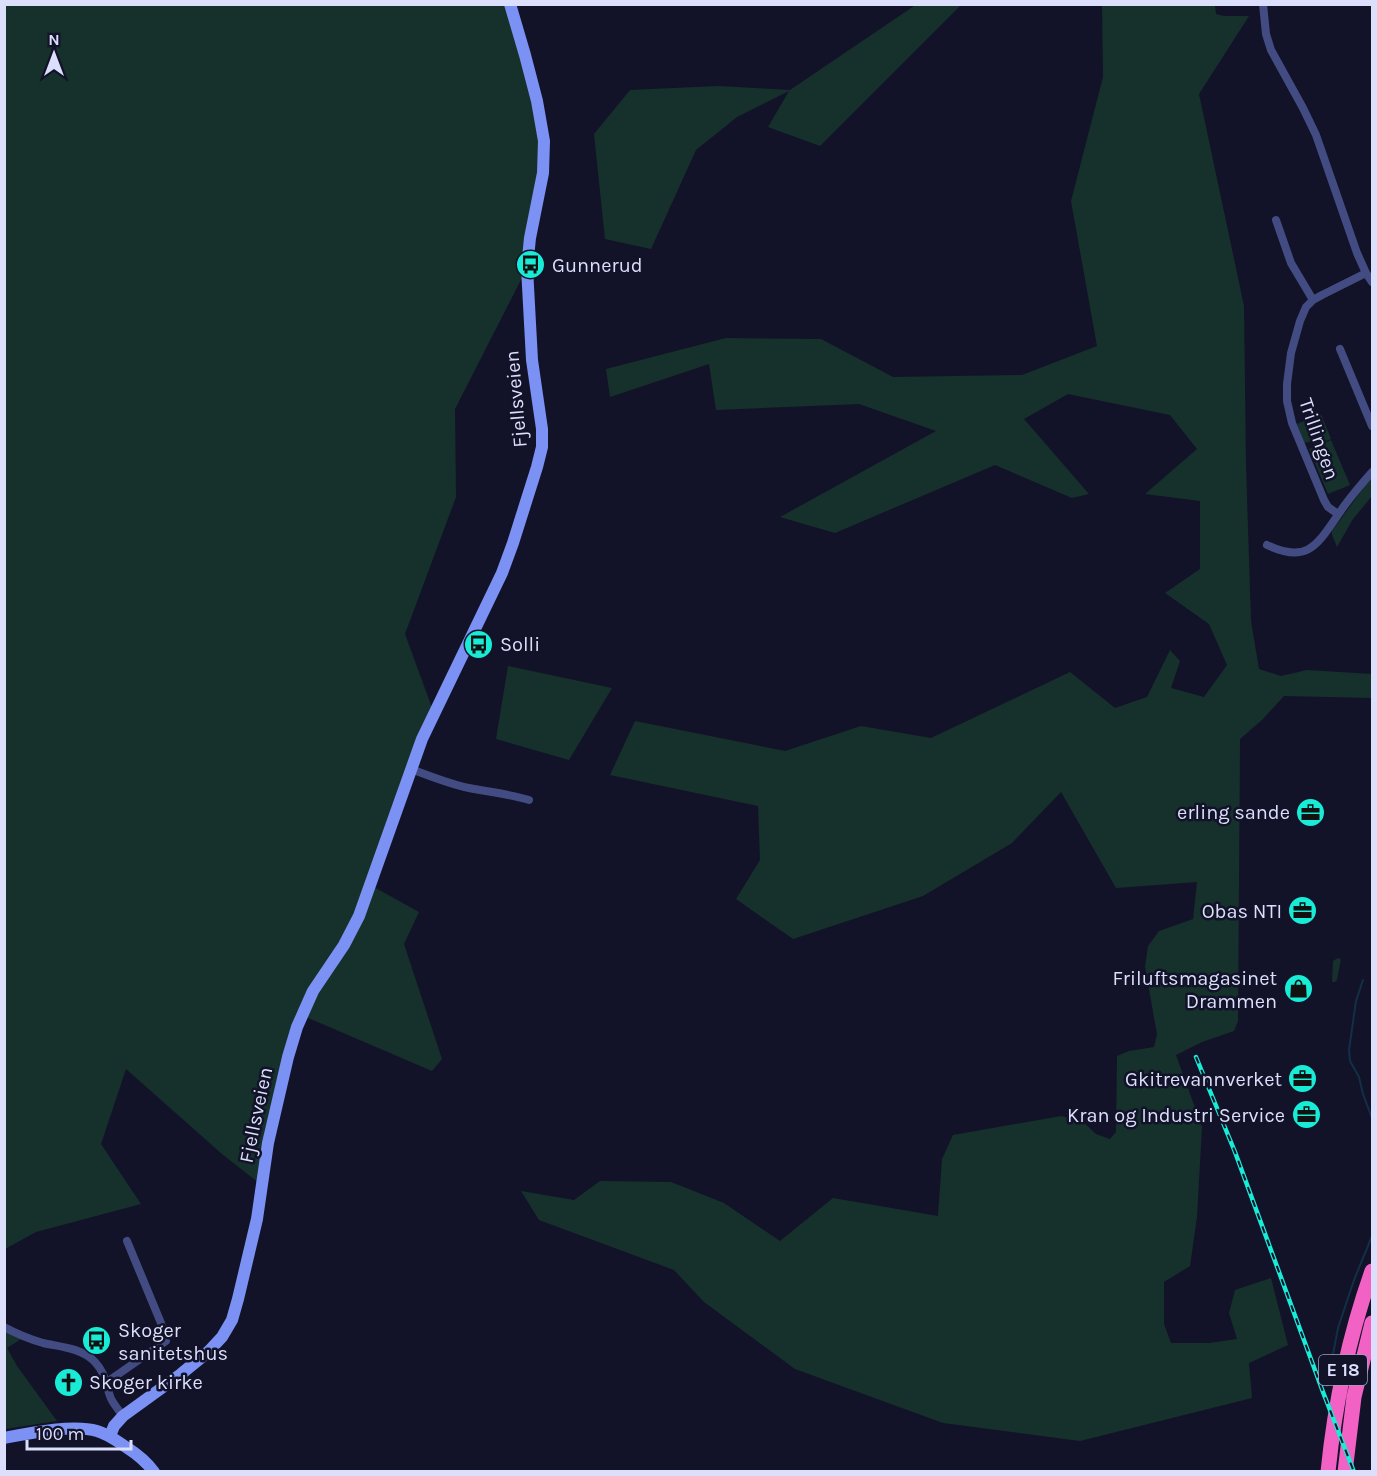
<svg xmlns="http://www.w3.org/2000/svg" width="1377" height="1476" viewBox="0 0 1377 1476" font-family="Karla,sans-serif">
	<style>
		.green { fill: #16312b }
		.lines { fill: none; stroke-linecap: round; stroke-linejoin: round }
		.stream { stroke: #113048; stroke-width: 2 }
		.street { stroke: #424c83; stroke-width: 8 }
		.secondary { stroke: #7b91f4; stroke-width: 12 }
		.highway { stroke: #f261c4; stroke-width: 15 }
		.rail-casing { stroke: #18ecd7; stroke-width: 4.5 }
		.rail { stroke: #121328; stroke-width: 2; stroke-dasharray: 7; stroke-linecap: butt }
		.labels { text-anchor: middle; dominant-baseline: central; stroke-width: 5; stroke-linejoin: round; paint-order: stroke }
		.shield { fill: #121328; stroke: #9fa2bc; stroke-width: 1.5 }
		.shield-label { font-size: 18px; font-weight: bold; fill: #dcdffc }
		.poi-label { font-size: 20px; fill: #dcdffc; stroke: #121328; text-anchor: end }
		.street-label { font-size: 20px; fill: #dcdffc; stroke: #121328 }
	</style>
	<rect width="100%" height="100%" fill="#121328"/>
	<path class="green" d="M917 4 961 5 820 146 768 127 789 91 737 117 696 150 651 249 605 239 594 134 630 90 718 86 790 90Z
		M5 5H513L544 135 527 268 455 409 456 497 405 634 435 716 372 886 419 912 404 944 442 1059 432 1071 299 1014 259 1183 222 1154 126 1069 101 1144 141 1204 36 1232 5 1249Z
		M1102 5H1215L1216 14 1224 16H1249L1199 94 1244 306 1246 466 1251 621 1259 669 1281 676 1307 670 1372 674V698L1284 696 1262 720 1240 739 1238 1021 1234 1031 1202 1042 1176 1055 1202 1127 1197 1217 1190 1266 1164 1282V1324L1171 1343H1209L1237 1339 1229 1313 1235 1290 1271 1278 1288 1345 1249 1363 1252 1398 1080 1441 943 1423 795 1369 704 1302 674 1270 539 1220 521 1191 574 1200 600 1181 671 1182 724 1203 780 1241 833 1198 938 1216 942 1159 953 1135 1061 1116 1082 1121 1096 1134 1110 1139 1116 1132 1117 1056 1129 1051 1154 1047 1157 1034 1145 967 1148 946 1159 931 1193 919 1197 882 1116 888 1061 792 1012 843 923 896 793 939 736 899 760 860 758 806 610 775 635 721 785 751 861 726 931 738 1070 672 1115 708 1147 697 1170 650 1180 661 1171 688 1204 697 1227 665 1209 624 1165 593 1200 569V501L1145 494 1197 449 1170 415 1068 394 1024 419 1089 494 1072 498 995 465 835 533 780 517 936 431 859 404 716 410 709 364 610 397 606 369 726 338 821 339 893 377 1022 375 1097 346 1071 201 1103 77Z
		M1321 414 1331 439 1314 446 1312 441 1304 443 1297 424Z
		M1331 440 1350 485 1328 494 1309 449Z
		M1372 478V496L1353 519 1337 547 1332 535V531L1365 486Z
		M508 666 612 688 569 760 496 739Z
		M1338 958 1341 959 1337 980 1335 982H1332L1333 961Z
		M4 1325 24 1337 7 1348 17 1366 57 1421 5 1429Z"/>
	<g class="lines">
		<path class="stream" d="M1372 959V957
			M1363 980 1356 1001 1349 1050 1350 1061 1359 1077 1363 1094 1372 1118
			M1327 1386 1338 1328 1354 1280 1372 1236"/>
		<path class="street" d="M1263 4 1266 34 1271 50 1303 108 1316 135 1357 253 1366 273 1372 282
			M1276 220 1291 263 1313 300
			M1340 349 1372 426
			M1338 514 1328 507 1324 500 1292 423 1287 401V384L1291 353 1300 321 1306 307 1313 300 1322 295 1366 273
			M1267 545C1309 565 1318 543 1340 512 1350 497 1361 485 1372 472
			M411 769C430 776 449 784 469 788 489 792 509 794 529 800
			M4 1327C17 1334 29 1339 43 1343 61 1347 82 1348 95 1362 106 1374 105 1383 110 1396 112 1403 119 1410 123 1416
			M107 1382 166 1341 161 1323 127 1241"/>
		<path class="secondary" d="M110 1436 114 1426 123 1416 181 1374 208 1352 222 1337 232 1320 238 1299 257 1219 268 1143 288 1057 297 1027 313 991 344 945 359 916 422 739 502 573 513 543 537 467 542 447V429L532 360 527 268 530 238 543 173 544 141 537 101 525 55 510 4
			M4 1438C30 1433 73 1424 97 1431 108 1434 117 1441 126 1447 137 1454 146 1461 154 1472"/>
		<path class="highway" d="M1328 1472C1335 1402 1349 1336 1372 1271
			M1345 1472 1354 1397 1372 1323"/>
		<defs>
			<path id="rail" d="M1196 1057 1235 1152 1323 1392 1354 1472"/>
		</defs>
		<use href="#rail" class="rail-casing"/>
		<use href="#rail" class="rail"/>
	</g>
	<defs>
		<symbol id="bus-disc" viewBox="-11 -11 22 22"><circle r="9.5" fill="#18ecd7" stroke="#121328"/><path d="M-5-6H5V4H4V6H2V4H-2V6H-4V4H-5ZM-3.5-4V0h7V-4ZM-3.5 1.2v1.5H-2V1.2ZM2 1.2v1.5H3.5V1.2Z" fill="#111"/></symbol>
		<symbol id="office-disc" viewBox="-11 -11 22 22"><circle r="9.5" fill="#18ecd7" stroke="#121328"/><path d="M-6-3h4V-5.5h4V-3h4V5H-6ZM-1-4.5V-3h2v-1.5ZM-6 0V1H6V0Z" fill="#111"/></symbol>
		<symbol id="shop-disc" viewBox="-11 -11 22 22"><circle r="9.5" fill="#18ecd7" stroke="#121328"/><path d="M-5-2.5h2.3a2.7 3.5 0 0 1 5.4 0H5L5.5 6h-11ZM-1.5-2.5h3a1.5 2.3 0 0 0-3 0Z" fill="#111"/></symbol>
		<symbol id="church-disc" viewBox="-11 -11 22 22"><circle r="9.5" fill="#18ecd7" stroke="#121328"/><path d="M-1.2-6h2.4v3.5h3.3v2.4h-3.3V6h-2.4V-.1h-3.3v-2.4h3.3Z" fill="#111"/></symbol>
	</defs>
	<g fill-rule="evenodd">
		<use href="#bus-disc" x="514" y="248" width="33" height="33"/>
		<use href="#bus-disc" x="462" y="628" width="33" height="33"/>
		<use href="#office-disc" x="1294" y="796" width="33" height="33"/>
		<use href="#office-disc" x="1286" y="894" width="33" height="33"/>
		<use href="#shop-disc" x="1282" y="972" width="33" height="33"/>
		<use href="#office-disc" x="1286" y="1062" width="33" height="33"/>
		<use href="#office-disc" x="1290" y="1098" width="33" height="33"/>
		<use href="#bus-disc" x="80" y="1324" width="33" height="33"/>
		<use href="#church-disc" x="52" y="1366" width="33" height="33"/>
	</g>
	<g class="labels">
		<rect class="shield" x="1319" y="1355" width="48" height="30" rx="4.5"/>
		<g class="shield-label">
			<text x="1343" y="1370">E 18</text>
		</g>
		<g class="poi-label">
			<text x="552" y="265" text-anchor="start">Gunnerud</text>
			<text x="500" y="644" text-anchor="start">Solli</text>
			<text x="1290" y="812">erling sande</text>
			<text x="1282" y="911">Obas NTI</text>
			<text x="1277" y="978">Friluftsmagasinet<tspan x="1277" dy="23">Drammen</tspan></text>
			<text x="1282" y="1079">Gkitrevannverket</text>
			<text x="1285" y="1115">Kran og Industri Service</text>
			<text x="118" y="1330" text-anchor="start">Skoger<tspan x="118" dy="23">sanitetshus</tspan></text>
			<text x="89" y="1382" text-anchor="start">Skoger kirke</text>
		</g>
		<g class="street-label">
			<text transform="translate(516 399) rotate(-95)">Fjellsveien</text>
			<text transform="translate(1319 439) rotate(71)">Trillingen</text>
			<text transform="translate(256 1115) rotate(-78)">Fjellsveien</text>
		</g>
	</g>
	<rect width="1377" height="1476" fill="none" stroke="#dcdffc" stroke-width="12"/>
	<g transform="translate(54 54)" stroke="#121328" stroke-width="4.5" paint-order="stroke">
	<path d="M0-4.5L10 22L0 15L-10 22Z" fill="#dcdffc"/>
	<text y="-9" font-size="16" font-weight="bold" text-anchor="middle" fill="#dcdffc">N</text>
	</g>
	<path d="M27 1440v9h104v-9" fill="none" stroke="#dcdffc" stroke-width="3"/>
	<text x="36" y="1440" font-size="18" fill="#dcdffc" stroke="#121328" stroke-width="4.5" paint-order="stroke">100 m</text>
</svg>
